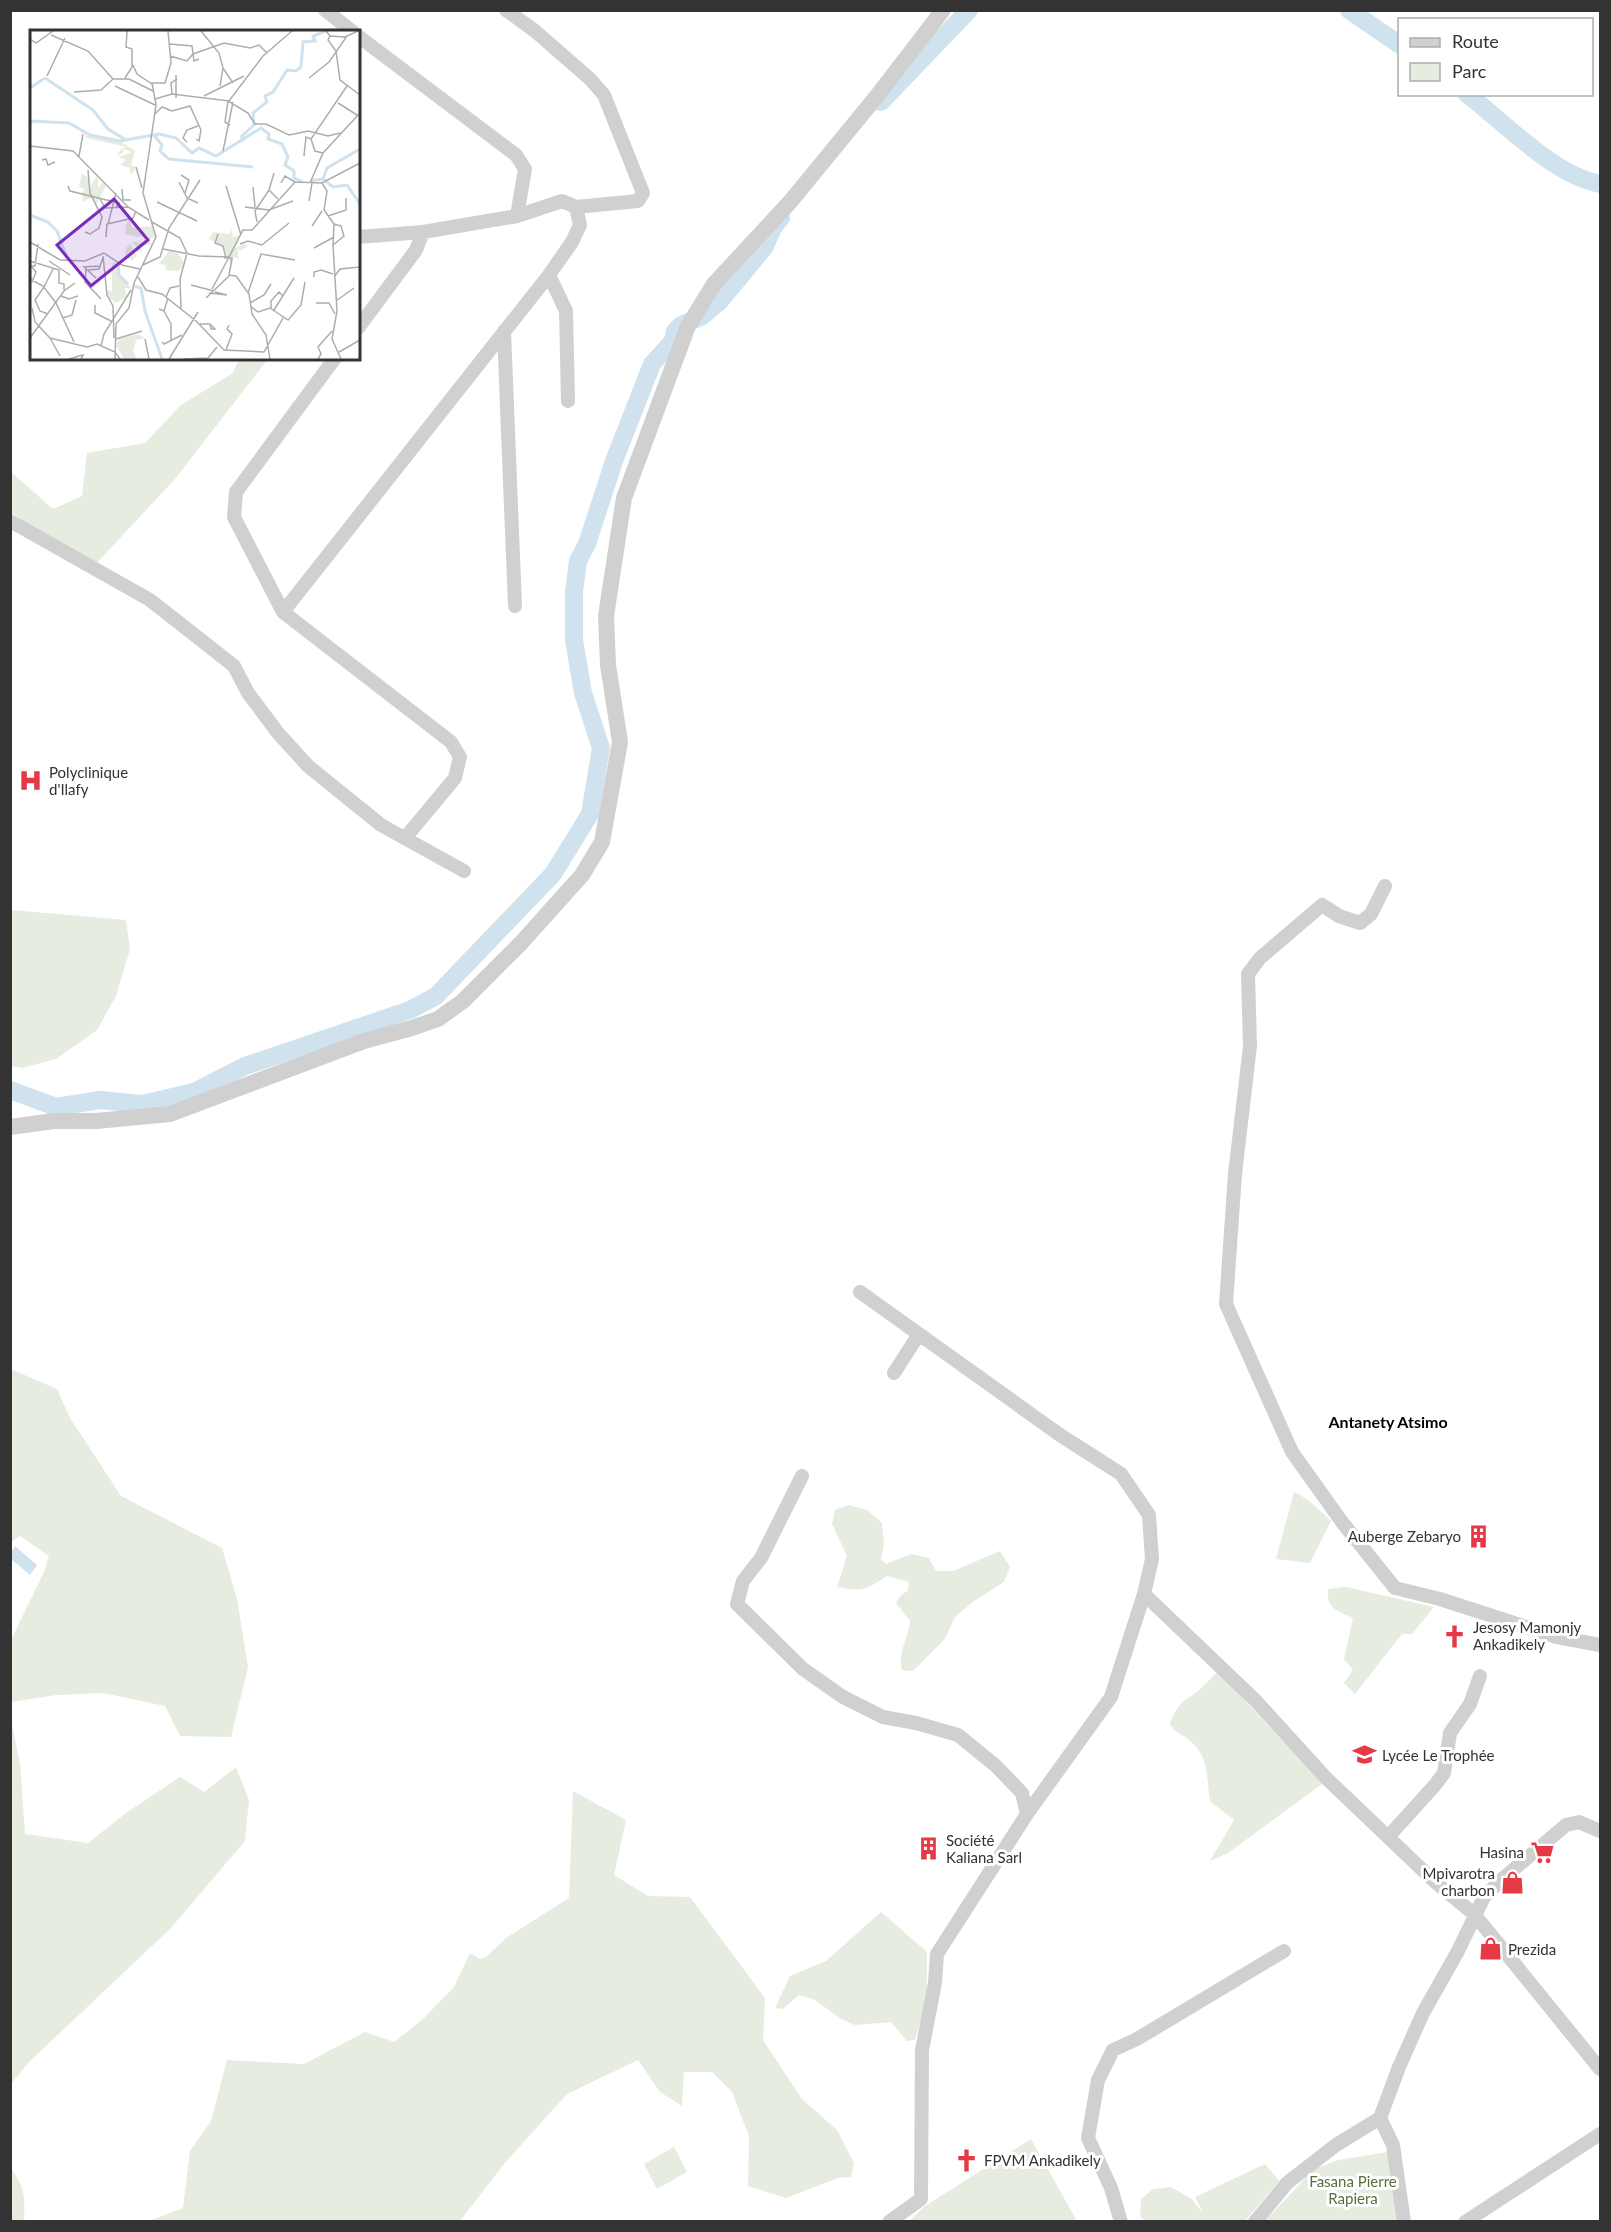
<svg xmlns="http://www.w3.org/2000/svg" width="1611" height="2232" viewBox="0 0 1611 2232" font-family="Lato,sans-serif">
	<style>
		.green { fill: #e6ecdf }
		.water { fill: #cfe2ee }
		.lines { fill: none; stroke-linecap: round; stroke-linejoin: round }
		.canal { stroke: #cfe2ee; stroke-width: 18 }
		.minor { stroke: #d0d0d0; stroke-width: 14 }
		.tertiary { stroke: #d0d0d0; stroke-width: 16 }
		.labels { text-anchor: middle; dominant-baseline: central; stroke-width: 6; stroke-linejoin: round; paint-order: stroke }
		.poi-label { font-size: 15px; fill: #333; stroke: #fff; text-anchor: start }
		.park-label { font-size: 15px; fill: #56703f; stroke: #fff }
		.neighbourhood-label { font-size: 16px; font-weight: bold; fill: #000; stroke: #fff }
		.inset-river { fill: none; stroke: #cfe2ee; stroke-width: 3 }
		.inset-road { fill: none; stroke: #adadad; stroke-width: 1.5 }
		.view { fill: #7b2cbf; fill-opacity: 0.15; stroke: #7b2cbf; stroke-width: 3 }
		.inset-edge { fill: none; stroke: #333; stroke-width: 3 }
	</style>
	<rect width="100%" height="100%" fill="#fff"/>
	<path class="green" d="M239 359H268L175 479 93 567 54 544 11 512 10 471 53 509 82 496 87 453 145 443 181 405 233 373Z
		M11 910 126 920 130 949 116 996 97 1030 56 1059 22 1068 11 1066Z
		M13 1370 57 1389 70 1418 121 1496 222 1548 237 1599 248 1667 231 1737 180 1736 165 1706 103 1693 57 1695 11 1702V1640L44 1572 49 1556 20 1536 11 1542 10 1372Z
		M1294 1492C1305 1496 1322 1512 1331 1521L1310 1563 1276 1559Z
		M849 1505 867 1510 882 1523 884 1543 881 1559 886 1564 911 1554 929 1558 936 1571H953L1000 1551 1010 1567 1004 1582 974 1601 955 1617 945 1639 913 1671 902 1670C897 1653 909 1637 910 1621L896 1603 900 1596 908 1590 909 1582 887 1576C865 1590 864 1592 837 1587L847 1556 832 1524 835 1510Z
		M1346 1587 1434 1607 1412 1634H1402L1355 1694 1344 1683 1353 1670 1344 1659 1353 1618C1337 1610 1326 1609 1328 1589Z
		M1218 1671 1322 1784 1228 1853 1210 1861 1234 1820 1210 1801C1206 1775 1210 1757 1188 1739 1182 1734 1174 1732 1170 1724 1177 1704 1181 1703 1197 1692 1205 1686 1211 1677 1218 1671Z
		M11 1719 20 1764 25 1834 88 1843 126 1813 180 1777 204 1792 236 1767 249 1800 245 1841 170 1929 30 2061 11 2084Z
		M573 1791 626 1820 614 1875 648 1896 690 1897 765 1998 763 2040 802 2099 837 2130 854 2163 851 2177 838 2178 786 2198 748 2186 749 2136 732 2092 712 2072H684L682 2106 660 2092 638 2060 567 2094 504 2164 460 2221H149L183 2208 190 2151 211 2121 227 2060 304 2064 365 2032 394 2042 422 2020 454 1987 470 1953 480 1959 486 1957 506 1938 569 1898Z
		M881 1912 927 1952V2000L915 2040 907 2041 891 2022 855 2025 841 2019 815 2000 799 1995 783 2009 775 2008 790 1976 826 1961Z
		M1031 2139 1077 2221H909L925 2206Z
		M674 2147 687 2172 657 2189 644 2164Z
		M1388 2152 1398 2221 1264 2222 1314 2169 1338 2160Z
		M1265 2164 1279 2181 1245 2221H1145L1140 2216 1141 2199 1153 2189 1171 2187 1192 2199 1204 2215 1195 2197Z
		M10 2167C25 2187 25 2197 24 2221H11Z"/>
	<path class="water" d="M15 1546 37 1565 30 1575 11 1559V1552Z"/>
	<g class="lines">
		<path class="canal" d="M1349 10 1400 45
			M1467 94C1505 123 1553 175 1600 184
			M881 102 969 10
			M10 1090 56 1107 100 1100 142 1104 194 1092 245 1066 410 1010 436 996 553 874 590 814 601 748 583 693 574 640V592L578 561 587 544 614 461 652 364 673 341 675 331 681 325 701 317 720 301 764 248 773 228 781 218"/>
		<path class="minor" d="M325 10 353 32
			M506 10 535 31 590 79 604 95 643 193 638 201 576 207
			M358 36 516 155 525 169 517 216
			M549 275 566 311 568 401
			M358 328 416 250 423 232
			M504 331 515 606
			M335 358 236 492 234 517 283 612 451 742 460 757 455 778 405 838
			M10 521 150 600 234 666 248 693 278 733 308 766 381 825 464 871
			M283 612 549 275 572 242 580 225 576 207 562 201 517 216 423 232 358 237
			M1385 886 1371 914 1360 923 1339 916 1322 905 1260 958 1248 974 1250 1046 1235 1174 1226 1304 1292 1452 1342 1522 1395 1588 1440 1599 1557 1637 1600 1645
			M860 1292 1060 1435 1121 1474 1149 1515 1152 1559 1144 1594 1111 1697 1027 1814 937 1954 935 1983 922 2050 921 2199 889 2222
			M894 1373 919 1334
			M802 1476 761 1558 743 1581 737 1604 803 1669 843 1697 883 1717 916 1723 958 1735 996 1766 1022 1793 1027 1814
			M1144 1594 1255 1700 1325 1777 1433 1880 1474 1914 1600 2069
			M1388 1837 1435 1785 1444 1773 1450 1733 1470 1704 1480 1676
			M1380 2118 1393 2145 1404 2222
			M1121 2222 1111 2188 1088 2138 1098 2080 1113 2050 1137 2039 1284 1951
			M1255 2222 1287 2183 1336 2145 1380 2118 1399 2067 1423 2013 1458 1951 1484 1897 1500 1881 1566 1825 1579 1822 1600 1831
			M1465 2222 1600 2134"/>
		<path class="tertiary" d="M10 1127 54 1121H96L170 1114 364 1041 412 1028 438 1019 463 1001 521 943 582 875 602 842 620 742 608 665 606 616 624 498 688 326 714 284 790 202 877 96 943 10"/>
	</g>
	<defs>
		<symbol id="hospital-bare" viewBox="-9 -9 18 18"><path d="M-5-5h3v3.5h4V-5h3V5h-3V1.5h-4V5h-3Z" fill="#e63946" stroke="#fff" stroke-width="2.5" paint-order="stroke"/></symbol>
		<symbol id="building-bare" viewBox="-9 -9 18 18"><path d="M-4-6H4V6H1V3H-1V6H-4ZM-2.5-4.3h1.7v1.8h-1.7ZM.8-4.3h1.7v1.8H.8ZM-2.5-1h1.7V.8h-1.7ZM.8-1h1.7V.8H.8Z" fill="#e63946" stroke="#fff" stroke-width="2.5" paint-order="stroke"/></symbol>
		<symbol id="church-bare" viewBox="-9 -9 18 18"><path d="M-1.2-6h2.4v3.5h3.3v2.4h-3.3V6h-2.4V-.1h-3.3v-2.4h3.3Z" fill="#e63946" stroke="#fff" stroke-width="2.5" paint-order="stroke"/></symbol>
		<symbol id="school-bare" viewBox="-9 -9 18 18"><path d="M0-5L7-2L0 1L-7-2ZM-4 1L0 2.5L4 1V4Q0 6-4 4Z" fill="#e63946" stroke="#fff" stroke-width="2.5" paint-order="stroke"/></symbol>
		<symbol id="supermarket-bare" viewBox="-9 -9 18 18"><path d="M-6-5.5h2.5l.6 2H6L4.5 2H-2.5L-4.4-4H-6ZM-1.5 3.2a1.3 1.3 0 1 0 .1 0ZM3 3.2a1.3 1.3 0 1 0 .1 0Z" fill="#e63946" stroke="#fff" stroke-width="2.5" paint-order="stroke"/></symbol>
		<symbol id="shop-bare" viewBox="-9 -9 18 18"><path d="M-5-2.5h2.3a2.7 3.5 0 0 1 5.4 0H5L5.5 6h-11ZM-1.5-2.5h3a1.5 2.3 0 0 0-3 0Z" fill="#e63946" stroke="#fff" stroke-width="2.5" paint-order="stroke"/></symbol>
	</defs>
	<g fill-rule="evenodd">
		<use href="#hospital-bare" x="14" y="764" width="33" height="33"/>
		<use href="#building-bare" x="1462" y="1520" width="33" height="33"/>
		<use href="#church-bare" x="1438" y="1620" width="33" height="33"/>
		<use href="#school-bare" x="1348" y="1738" width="33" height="33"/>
		<use href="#building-bare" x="912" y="1832" width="33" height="33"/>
		<use href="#supermarket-bare" x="1526" y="1836" width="33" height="33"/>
		<use href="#shop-bare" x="1496" y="1866" width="33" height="33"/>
		<use href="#shop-bare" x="1474" y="1932" width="33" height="33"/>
		<use href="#church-bare" x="950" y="2144" width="33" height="33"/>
	</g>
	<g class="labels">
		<g class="poi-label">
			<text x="49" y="772">Polyclinique<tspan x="49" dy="17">d'Ilafy</tspan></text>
			<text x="1461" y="1536" text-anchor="end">Auberge Zebaryo</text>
			<text x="1473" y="1627">Jesosy Mamonjy<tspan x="1473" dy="17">Ankadikely</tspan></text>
			<text x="1382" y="1755">Lycée Le Trophée</text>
			<text x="946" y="1840">Société<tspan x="946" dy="17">Kaliana Sarl</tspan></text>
			<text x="1524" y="1852" text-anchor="end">Hasina</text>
			<text x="1495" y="1873" text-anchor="end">Mpivarotra<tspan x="1495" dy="17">charbon</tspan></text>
			<text x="1508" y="1949">Prezida</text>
			<text x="984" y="2160">FPVM Ankadikely</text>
		</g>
		<g class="park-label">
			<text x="1353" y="2181">Fasana Pierre<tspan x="1353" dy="17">Rapiera</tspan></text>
		</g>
		<g class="neighbourhood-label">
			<text x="1388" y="1421">Antanety Atsimo</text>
		</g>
	</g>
	<g transform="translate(30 30)">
		<rect width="330" height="330" fill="#fff"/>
		<path d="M55 105 91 112 105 121 101 135 106 137 101 145 100 138 90 135 96 130 89 127 102 122 93 119V124L87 125 92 118 97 117 56 108ZM52 144 59 148 60 157 68 145V158L72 153 76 156 66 175 61 168 53 172 52 162 55 159 49 157ZM99 189 102 198 122 196 126 206 117 211 123 214 111 216 112 222 104 221 107 226 102 230 95 227 96 218 100 214 104 220 107 217 101 212 115 213 118 208 116 204 108 207 95 204 96 195 91 192 96 195ZM201 197 203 207 210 205 205 218 215 214 218 216 210 221 207 218 209 229 203 227 202 238 194 218 179 209 183 202 200 204ZM139 221 149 224 154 234 149 241 135 240 136 235 129 234ZM85 232 89 245 101 258H95L97 267 86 273 79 268 77 260 82 261V234ZM108 304 115 308 106 310 103 321 107 329H94L86 315 89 309Z" fill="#e6ecdf"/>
		<path class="inset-river" d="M15 48 63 80 78 99 96 110M0 58 15 48M0 91 39 93 60 105 90 111 129 104 146 108 162 123 169 118 186 126 231 98 239 104 238 109 252 114 258 127 255 135 264 141V148L273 152M124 105 132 115 130 121 139 129 223 137M212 112V106L224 95 223 83 237 72 235 66 243 62 257 40 266 41 271 37 273 12 285 11 283 6 296 1M293 149 303 157 317 155 330 174M280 151 293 149 297 138 330 119M0 185 18 192 27 201 38 231M88 231 89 245 98 254M104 256 111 258 115 281 132 329"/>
		<path class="inset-road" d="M171 1 189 23 193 38 203 53M296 1 300 6 315 7 328 1M21 5 58 21 83 49H99L123 61M300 6 298 10 306 21 310 50 330 65M0 9 6 13 23 1M140 14 162 16 164 31 169 29M140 26 157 31 163 24 194 13 220 18 229 15 237 23M103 35 107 44 122 54M17 46 35 8M95 48 102 37V19L96 17 97 1M279 48 299 32 317 6M85 56 125 75M190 56 193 38M44 62 71 60 83 49M142 64 141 53 147 49M174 66 214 46M146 68V45M125 69 142 64 199 71 233 26 262 1M308 73 327 85M125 84 132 77 142 81 160 76 171 100 169 111 166 109M200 95 195 92 198 71 218 83 225 94H236L259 105 278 101 298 106 310 103M157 112 153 108 157 100 168 96M0 116 43 121 98 177 119 190M193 121 203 72M293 123 285 121 281 109 317 56M49 126 53 104M274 126 276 107 281 109M12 130 16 129 18 135 25 132M106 137 112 158M244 143 239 160 248 169M151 145 159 150 155 163M149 152 157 168 168 173M251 153 255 146 265 152M280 153 293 123 330 83M292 153 297 161 294 180 304 194 311 196 314 206 303 215 307 281 302 309 311 329M38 156 40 161 89 173 86 177M196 156 211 205M223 157 225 177M92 159 93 170H101M70 169 75 178 98 177M279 171 282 153M127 172 167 191M215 177 239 180 263 171M298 186 316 180V168M122 192 150 208 157 223 150 249M227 192 225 181 239 160M78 194 86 163M282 196 292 181M55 202 60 204 69 198 72 187 60 163 58 140M188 204 185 213 193 216 196 228M76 207 77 194 103 188 106 181M0 212 30 230 55 231 74 223 92 235 110 239M210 214 218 211 232 215 259 193M303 215 304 194M284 218 304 207M133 219 169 226 199 227 213 200H222L265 152 292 153 330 133M73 226 77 265 83 276 84 308M194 228H202L199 245 206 246 219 264 222 284 236 305 240 329M0 231 29 240V253L34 254V260M19 231 40 245M113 235 130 227 139 198 170 150M1 236H5L8 214M1 236 6 242 2 252M56 238 55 252 71 269M58 240 69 239 73 228M108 247 116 260 132 264 166 291 194 320 234 322 253 288M284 247V242L291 240 303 244M304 247 310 239 330 237M66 248 54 237 70 236M0 249 13 256 26 273 44 312M150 249 151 279M161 255 184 261M14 257 23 239M14 257 5 270 10 281 18 284M182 259 198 229M179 263 197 265 185 262M218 263 231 224 265 230M31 266 39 269 48 266M136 267 140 258 149 256M176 268 199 246M306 271 324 258M220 273 234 265 241 254M286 273H299L305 284M65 275V283L81 291M220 276 228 282 240 278 258 290 271 275 275 252M2 278 5 292 20 308 57 317 67 314 85 322 90 329M241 278V271L249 262 253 266M129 279 134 281 138 268M244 280 264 248M134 281 141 294V310M33 288 42 285 46 270M170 294H180L181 299H185L181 295M0 308 34 261 45 253M20 308 30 326M86 309 112 301M115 309 119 329M132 312 134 314 152 305M71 316 74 304 101 260M196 320 202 304 197 299 199 295M309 322 330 310M39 329 53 325 51 329M85 329 86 294 99 278 104 253 126 207 113 163 126 75 122 53H135L141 33 138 1M139 329 168 282M154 329 178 328 187 317M288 329 291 324 288 317 302 301"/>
		<path class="view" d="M84 169 118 210 61 256 27 215Z"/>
		<rect width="330" height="330" class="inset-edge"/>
	</g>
	<rect width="1611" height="2232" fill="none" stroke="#333333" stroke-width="24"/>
	<rect x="1398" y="18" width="195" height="78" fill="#ffffff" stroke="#adadad" stroke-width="1.5"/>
	<rect x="1410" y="38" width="30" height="9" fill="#d0d0d0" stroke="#adadad" stroke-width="1.5"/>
	<text x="1452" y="48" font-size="18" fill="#333333">Route</text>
	<rect x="1410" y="63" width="30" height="18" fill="#e6ecdf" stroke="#adadad" stroke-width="1.5"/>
	<text x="1452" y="78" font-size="18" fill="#333333">Parc</text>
</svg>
